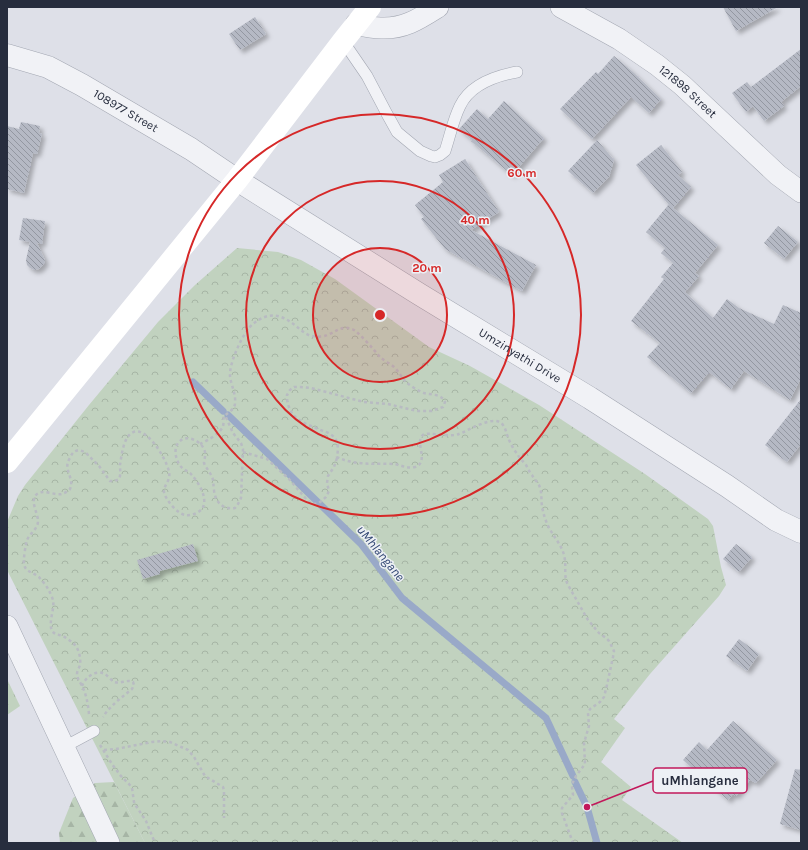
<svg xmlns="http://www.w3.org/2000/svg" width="808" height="850" viewBox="0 0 808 850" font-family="Karla,sans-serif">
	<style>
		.grass { fill: url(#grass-tufts) }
		.forest { fill: url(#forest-firs) }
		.park { fill: url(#park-crowns) }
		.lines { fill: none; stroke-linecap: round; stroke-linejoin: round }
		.stream { stroke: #99a9c8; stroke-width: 7 }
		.building { fill: url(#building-back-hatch); filter: url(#shadow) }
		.service-casing { stroke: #a3a7b2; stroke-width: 12 }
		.minor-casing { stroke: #a3a7b2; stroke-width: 22 }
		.tertiary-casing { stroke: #a3a7b2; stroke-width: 23 }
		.path { stroke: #b8bbc2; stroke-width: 2.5; stroke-dasharray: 3 3; stroke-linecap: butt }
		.service { stroke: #f1f2f6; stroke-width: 11 }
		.minor { stroke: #f1f2f6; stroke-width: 21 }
		.tertiary { stroke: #f1f2f6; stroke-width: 22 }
		.secondary { stroke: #fff; stroke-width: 22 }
		.ring { fill: none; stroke: #d62828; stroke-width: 2 }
		.labels { text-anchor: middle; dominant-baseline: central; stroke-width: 3; stroke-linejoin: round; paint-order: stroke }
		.street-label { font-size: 12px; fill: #272d3e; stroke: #edf0f5 }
		.water-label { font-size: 13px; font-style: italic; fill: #314672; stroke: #edf0f5 }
		.centre { fill: #d62828; stroke: #edf0f5; stroke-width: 2 }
		.ring-label { font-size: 12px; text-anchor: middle; font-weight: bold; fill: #d62828; stroke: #edf0f5; stroke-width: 3; stroke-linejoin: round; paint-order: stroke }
		.leader { fill: none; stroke: #c2185b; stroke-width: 1.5 }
		.callout-dot { fill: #c2185b; stroke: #edf0f5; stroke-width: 1.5 }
		.callout { fill: #edf0f5; stroke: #c2185b; stroke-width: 1.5 }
		.callout-label { font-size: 13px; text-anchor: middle; font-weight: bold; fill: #272d3e }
	</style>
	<defs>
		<pattern id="grass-tufts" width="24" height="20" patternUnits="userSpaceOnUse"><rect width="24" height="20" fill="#c1d2bf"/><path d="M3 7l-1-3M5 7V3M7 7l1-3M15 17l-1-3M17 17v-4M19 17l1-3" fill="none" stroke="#a6b5a5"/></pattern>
		<pattern id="forest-firs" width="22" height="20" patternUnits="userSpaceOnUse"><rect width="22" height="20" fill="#c1d2bf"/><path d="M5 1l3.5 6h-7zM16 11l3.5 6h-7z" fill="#a6b5a5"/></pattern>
		<pattern id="park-crowns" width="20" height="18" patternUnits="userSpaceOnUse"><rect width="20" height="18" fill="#c1d2bf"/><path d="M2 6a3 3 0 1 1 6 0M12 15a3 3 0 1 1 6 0" fill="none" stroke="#a6b5a5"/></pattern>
		<pattern id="building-back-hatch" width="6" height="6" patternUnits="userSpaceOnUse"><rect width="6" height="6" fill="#b5b9c4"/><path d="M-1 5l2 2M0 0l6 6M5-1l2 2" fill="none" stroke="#9397a1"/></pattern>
		<filter id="shadow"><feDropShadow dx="3.5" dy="3.5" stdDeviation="2" flood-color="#0004"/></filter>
	</defs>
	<rect width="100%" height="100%" fill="#dee0e8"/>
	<path class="grass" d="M7 679 20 706 7 715Z"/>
	<path class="forest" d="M114 782 145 843H60L59 833 73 798 95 783Z"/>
	<path class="park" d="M237 248 278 252 301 260 335 279 429 347 470 366 539 405 645 474 708 519 713 526 721 567 726 585 719 596 650 674 614 719 625 728 601 762 631 787 622 800 683 843H145L7 570V522L18 496 25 485 89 405 158 322 195 285Z"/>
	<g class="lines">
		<path class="stream" d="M193 382 223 411
			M228 415 361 544 402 598 546 718 573 776
			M575 782 587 807 597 843"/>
	</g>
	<path class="building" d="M723 7H778L736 31Z
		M255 17 266 34 240 50 229 34Z
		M801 49V86L781 102 784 106 764 121 753 106 746 112 732 93 747 82 751 87Z
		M614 56 633 72 661 99 649 113 631 97 592 139 560 109 596 72 598 74Z
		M504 101 544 138 512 175 471 141 472 140 459 129 477 109 488 119Z
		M21 122 40 126 39 133 42 134 37 154 33 153 24 193 7 189V126L19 129Z
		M597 140 614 160 609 177 593 193 568 171Z
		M661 145 682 172 678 175 691 187 673 208 718 245 695 273 699 276 685 292 713 318 727 299 739 308 774 324 783 305 801 313V378L790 400 744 371 731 389 709 372 691 393 647 357 660 343 631 321 664 279 661 277 673 263 661 253 665 248 646 232 669 204V205L636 165Z
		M465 159 499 212 471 230 536 265 522 291 445 249 421 219 424 217 415 205 443 182 439 175Z
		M23 218 45 221 42 244 37 243 44 258 45 262 42 266 39 269 34 270 30 268 27 265 26 260 30 242 19 240Z
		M778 226 798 242 784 259 764 243Z
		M801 399V444L787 462 765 445Z
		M193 544 198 561 160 571V574L143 579 137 560Z
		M736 544 752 557 739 572 723 559Z
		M739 639 759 654 747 671 726 656Z
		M733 721 777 760 756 783 750 780 736 796 733 794 728 800 683 760 699 742 707 750Z
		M795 769 801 770V830L780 824Z"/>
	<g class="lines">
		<defs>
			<path id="service" d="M343 41 367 76 387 114 397 132 420 151 431 156 435 157 440 155 445 151C450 136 453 120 460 106 470 85 495 76 517 72
				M64 747 94 731"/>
			<g id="minor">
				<path id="s1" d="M561 7 619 39 657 65 682 85 778 175 801 192"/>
				<path d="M356 24C364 26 372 28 381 28 404 29 419 19 438 7"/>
				<path d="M7 626 109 843"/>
			</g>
			<g id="tertiary">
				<path id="s2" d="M7 55 48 67 82 85 191 149 237 180 419 294 590 398 727 486 776 520 801 532"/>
			</g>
		</defs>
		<use href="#service" class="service-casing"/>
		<use href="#minor" class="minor-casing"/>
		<use href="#tertiary" class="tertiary-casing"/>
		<path class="path" d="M200 444C207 441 221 433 223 426 224 423 223 419 224 416 228 413 235 409 235 403 236 394 231 385 230 376 229 363 243 332 253 324 269 311 281 314 296 326 301 330 306 335 312 336 316 337 323 337 327 335 336 332 342 325 352 329 358 331 375 351 380 357 384 361 390 363 395 368 399 372 402 378 406 382 411 386 418 391 424 393 432 395 442 394 445 402L443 407 432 411H417L388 404 364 402 311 388 300 387H294L290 390 287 395C287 398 287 403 289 407 294 422 310 425 323 431 327 432 331 434 334 437 339 442 338 451 337 457 355 466 374 463 394 464 401 465 407 469 415 467 430 462 414 442 423 435 428 431 449 438 459 434 468 431 495 413 503 425 506 429 506 433 508 437 510 443 514 450 518 455 520 459 523 461 526 465 528 468 529 472 532 475 534 479 539 483 540 488 542 494 541 500 542 506 543 511 544 516 546 521 550 533 561 543 564 555 567 566 563 576 568 585L588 620 599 633 606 638 609 641 614 651 613 657 607 685 604 697 600 702 590 709 588 713 589 726 584 743 585 764 576 776 573 782 572 787 573 795 562 808V813L573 843
			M243 452 267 459 289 479 307 500 311 503 315 504 319 503 326 497 329 491 327 483 328 476 334 467 337 458
			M82 686C85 678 95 669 105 674 108 676 111 680 114 682 121 684 127 679 133 682L134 685 132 689 116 702 107 711 103 717
			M89 714C88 705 87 697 83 688 81 683 77 679 77 674 77 671 79 668 80 665 81 658 79 650 75 645 72 642 66 637 62 636 58 634 55 635 52 631 48 622 55 609 53 600 52 597 50 592 48 589 46 585 42 581 39 577 33 572 25 572 24 564 23 560 26 543 27 540 30 533 38 529 38 521 38 513 30 502 36 495 42 488 55 496 62 494 65 493 68 491 70 489 75 478 62 469 70 458 72 453 74 451 79 450L85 452 99 466 110 481H115L119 479C121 475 120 470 120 465 121 458 123 444 127 438 141 415 167 459 169 472 171 481 163 486 164 492 165 499 178 515 186 515 191 516 198 513 202 509 209 498 198 482 191 474 186 470 180 468 178 462 175 456 174 447 179 442 187 433 203 442 205 452 206 456 204 459 204 463 206 468 210 472 212 477 214 481 213 485 214 490 215 502 223 510 235 508L238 504 241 498 243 449 241 443 233 433 225 415
			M100 745 112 764 120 775 129 784 132 788 134 802 136 806 146 821 155 843
			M104 750 116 749 152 742 162 741 170 742 188 750 194 757 205 776 223 787 224 790V818"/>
		<use href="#service" class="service"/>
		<use href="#minor" class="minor"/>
		<use href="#tertiary" class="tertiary"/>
		<path class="secondary" d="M7 462 237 180 343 41 370 7"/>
	</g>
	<circle cx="380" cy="315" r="67" fill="#d62828" fill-opacity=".12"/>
	<g class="ring">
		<circle cx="380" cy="315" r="67"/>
		<circle cx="380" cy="315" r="134"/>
		<circle cx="380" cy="315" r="201"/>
	</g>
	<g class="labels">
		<g class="street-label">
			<text stroke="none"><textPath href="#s1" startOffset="153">121898 Street</textPath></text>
			<text stroke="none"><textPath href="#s2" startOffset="132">108977 Street</textPath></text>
			<text stroke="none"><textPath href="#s2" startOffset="596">Umzinyathi Drive</textPath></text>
		</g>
		<g class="water-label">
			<text transform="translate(381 553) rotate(51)">uMhlangane</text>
		</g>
	</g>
	<circle cx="380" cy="315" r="6" class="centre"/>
	<g class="ring-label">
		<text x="522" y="177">60 m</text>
		<text x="475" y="224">40 m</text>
		<text x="427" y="272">20 m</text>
	</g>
	<path class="leader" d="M587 807L653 781"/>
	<circle class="callout-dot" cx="587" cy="807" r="4"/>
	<rect class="callout" x="653" y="768" width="94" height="25" rx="4"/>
	<g class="callout-label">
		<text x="700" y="785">uMhlangane</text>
	</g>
	<rect width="808" height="850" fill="none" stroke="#272d3e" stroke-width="16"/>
</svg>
